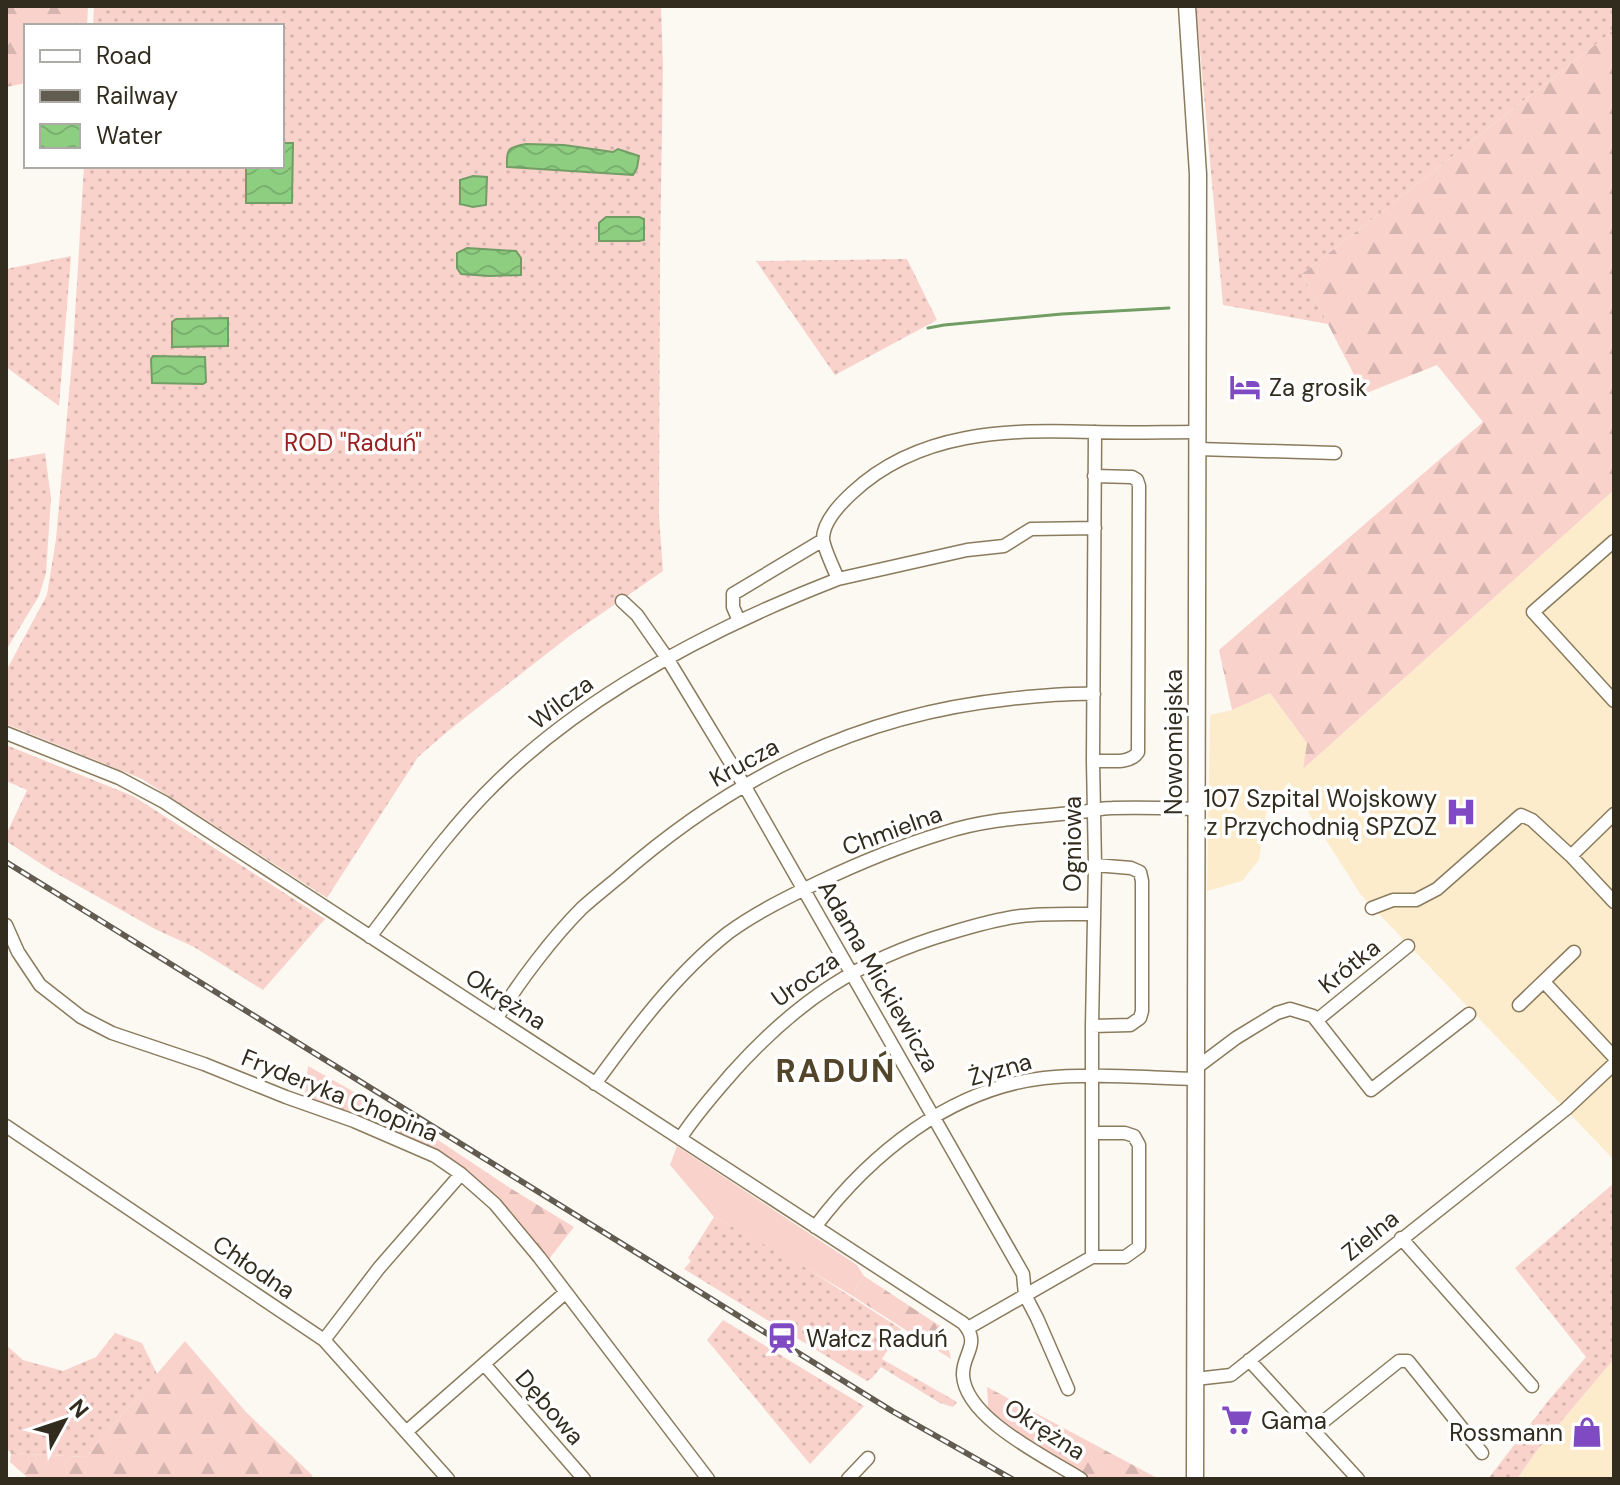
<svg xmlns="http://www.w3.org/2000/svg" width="1620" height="1485" viewBox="0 0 1620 1485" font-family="'DM Sans',sans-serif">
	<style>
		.built { fill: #fceccc }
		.grass { fill: url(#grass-dots) }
		.forest { fill: url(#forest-firs) }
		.park { fill: #f9d2cc }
		.water { fill: url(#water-waves); stroke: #729d64; stroke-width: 2 }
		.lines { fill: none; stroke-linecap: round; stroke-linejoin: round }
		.stream { stroke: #729d64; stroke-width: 3 }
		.minor-casing { stroke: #8a7b5d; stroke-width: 15 }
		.tertiary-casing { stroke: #8a7b5d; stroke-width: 19 }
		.minor { stroke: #fff; stroke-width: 12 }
		.tertiary { stroke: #fff; stroke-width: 16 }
		.rail-casing { stroke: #615b50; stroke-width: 6 }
		.rail { stroke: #fff; stroke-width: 3; stroke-dasharray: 9; stroke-linecap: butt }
		.labels { text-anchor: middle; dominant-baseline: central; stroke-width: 7; stroke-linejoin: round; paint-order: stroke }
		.poi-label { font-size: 24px; fill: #322c1f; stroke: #fff; text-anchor: start }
		.park-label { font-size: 24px; fill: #982120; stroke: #fff }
		.street-label { font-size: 24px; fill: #322c1f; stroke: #fff }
		.district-label { font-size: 32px; font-weight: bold; letter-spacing: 2px; fill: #534529; stroke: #fff }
	</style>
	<defs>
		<pattern id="grass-dots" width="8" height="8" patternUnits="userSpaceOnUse" patternTransform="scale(2)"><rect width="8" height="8" fill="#f9d2cc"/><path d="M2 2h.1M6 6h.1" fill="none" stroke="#d6b4af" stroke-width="1.8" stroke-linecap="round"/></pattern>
		<pattern id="forest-firs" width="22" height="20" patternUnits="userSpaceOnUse" patternTransform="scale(2)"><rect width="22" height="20" fill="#f9d2cc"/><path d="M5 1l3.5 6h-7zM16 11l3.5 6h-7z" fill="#d6b4af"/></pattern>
		<pattern id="water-waves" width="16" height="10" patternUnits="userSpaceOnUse" patternTransform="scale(2)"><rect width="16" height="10" fill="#8dce81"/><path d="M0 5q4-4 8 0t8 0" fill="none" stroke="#7ab16f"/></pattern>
	</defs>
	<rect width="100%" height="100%" fill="#fcf9f3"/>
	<path class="built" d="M1614 490V1160L1361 895 1289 782 1266 813 1259 860 1242 881 1207 891 1210 715 1232 710 1270 693 1307 743 1304 768Z
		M1614 1359V1479H1517L1538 1449Z"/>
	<path class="grass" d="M94 6H661L663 67 660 255 659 516 663 571 572 634 448 731 418 757 327 898 142 779 6 724V671L47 595 56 539 73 349 84 166H282V26H93Z
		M1196 6H1614V30L1302 274 1328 324 1223 305Z
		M71 256 59 406 6 367V269Z
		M907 259 937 320 835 375 756 261Z
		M45 453 51 498 46 573 39 596 6 650V460Z
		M6 745 133 796 325 919 263 990 194 947 155 929 52 871 6 841V835L27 790 6 781Z
		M1614 1183V1359L1538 1449 1517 1479H1488L1548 1401 1586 1357 1515 1268Z
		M714 1217 797 1262 901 1329 882 1359 957 1402 953 1407 940 1403 881 1367 872 1378 867 1381 684 1269 691 1261 688 1258Z
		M723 1320 864 1406 810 1464 707 1340Z
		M115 1333 142 1343 157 1374 86 1457 11 1453 6 1448V1345L23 1360 63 1371 96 1357Z"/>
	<path class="forest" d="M6 6H88L87 26H26V83L6 87Z
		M1614 30V490L1303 769 1307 743 1270 693 1232 710 1219 650 1483 422 1437 365 1364 394 1302 274Z
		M308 1066 432 1136 510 1188 574 1227 549 1259 539 1257 461 1174 304 1102Z
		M864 1276 943 1328 951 1359 851 1295Z
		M185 1341 246 1412 312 1475 313 1479H29L10 1462 11 1453 86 1457Z
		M987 1387 1159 1479H1091L1021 1438 987 1416 988 1404Z"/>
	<path class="park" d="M677 1146 857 1265 864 1276 851 1295 796 1262 714 1217 670 1165Z"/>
	<path class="water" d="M282 143H293L292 203H246V166H282Z
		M526 144 564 145 613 152 618 149 639 156 637 168 633 175 507 167C506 148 509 147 526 144Z
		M473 176 487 177 486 205 473 207 460 204V180Z
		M606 217H639L644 219V240L639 241H599V223Z
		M467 248 516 251 521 258V275L489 276 461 274 457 268V253Z
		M228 318V346L172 347V322L176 319Z
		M153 356 205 357 206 382 203 384 152 383 151 359Z"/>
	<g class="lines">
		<path class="stream" d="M928 328 944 325 1062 314 1169 308"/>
		<defs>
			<path id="minor" d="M1198 449 1335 453
				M1095 528 1031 529 1004 546 967 550 838 579C834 569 824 549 823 539 823 522 840 504 852 493 918 431 1008 429 1094 432 1128 433 1163 432 1198 432
				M1614 541 1533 612 1614 701
				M622 601 637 615 667 658 744 785 1023 1274 1025 1295 1037 1318 1068 1389
				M739 621 733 607V594L823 540
				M6 733 119 778 164 802 963 1323C982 1344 962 1354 963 1375 965 1419 1048 1458 1081 1479
				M1093 761C1108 760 1130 765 1138 752L1139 486 1137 480 1132 477 1094 476
				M1571 856 1614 902
				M1372 908 1393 900H1416L1437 889 1521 815 1532 820 1571 856 1614 814
				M6 925 18 952 40 985 81 1017 112 1033 204 1064 286 1097 354 1121 435 1156 461 1174 495 1204 539 1257 708 1479
				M370 937C381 922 392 908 403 893 429 859 455 825 485 794 580 696 712 628 838 579
				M1544 982 1614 1057
				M1519 1005 1574 952
				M497 1018C518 983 553 937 582 908 594 897 607 887 619 877 733 777 858 715 1009 699 1038 696 1066 693 1094 694
				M1317 1020 1408 946
				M1092 1026 1130 1025 1140 1018 1142 1011V881L1140 872 1131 868 1095 865
				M1196 1068 1236 1038 1277 1013 1290 1009 1313 1016 1371 1090 1469 1014
				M595 1084C634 1030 676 974 728 933 755 913 788 897 819 882 859 863 900 846 943 833 988 818 1035 817 1082 812 1092 811 1101 808 1112 808 1140 807 1169 808 1197 809
				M6 1126 324 1340 448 1479
				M680 1139C695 1115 715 1093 733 1072 797 1001 858 960 950 933 973 926 997 919 1021 916 1045 913 1069 914 1093 914
				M815 1227C870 1154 950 1089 1044 1078 1092 1073 1148 1078 1196 1079
				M1401 1238 1532 1386
				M1092 1257V1026L1095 865 1093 761 1095 432
				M1092 1257H1125L1139 1247V1145L1134 1136 1125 1133H1092
				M968 1328 1092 1257
				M324 1340 379 1268 461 1174
				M1249 1360 1358 1479
				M484 1364 584 1479
				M1195 1379 1231 1375 1566 1109 1614 1064
				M1314 1429 1399 1361H1408L1482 1453
				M406 1432 565 1293
				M848 1479 868 1458"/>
			<path id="tertiary" d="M1187 6 1198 174 1195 1479"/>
		</defs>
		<use href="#minor" class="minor-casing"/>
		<use href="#tertiary" class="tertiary-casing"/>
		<use href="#minor" class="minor"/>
		<use href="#tertiary" class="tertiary"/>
		<defs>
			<path id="rail" d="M6 862 892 1411 1012 1479"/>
		</defs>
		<use href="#rail" class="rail-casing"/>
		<use href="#rail" class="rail"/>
	</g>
	<defs>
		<symbol id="hotel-bare" viewBox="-9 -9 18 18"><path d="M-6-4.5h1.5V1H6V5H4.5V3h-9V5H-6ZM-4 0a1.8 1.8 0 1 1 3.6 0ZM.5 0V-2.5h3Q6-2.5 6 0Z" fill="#804ac2" stroke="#fff" stroke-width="2.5" paint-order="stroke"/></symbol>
		<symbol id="hospital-bare" viewBox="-9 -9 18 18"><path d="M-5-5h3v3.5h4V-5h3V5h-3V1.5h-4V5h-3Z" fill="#804ac2" stroke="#fff" stroke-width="2.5" paint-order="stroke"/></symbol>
		<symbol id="station-bare" viewBox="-9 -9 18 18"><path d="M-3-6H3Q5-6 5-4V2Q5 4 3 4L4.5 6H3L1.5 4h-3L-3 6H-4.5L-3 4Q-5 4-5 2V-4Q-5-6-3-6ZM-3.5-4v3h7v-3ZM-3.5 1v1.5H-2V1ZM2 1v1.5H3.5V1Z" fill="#804ac2" stroke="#fff" stroke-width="2.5" paint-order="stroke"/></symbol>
		<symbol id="supermarket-bare" viewBox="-9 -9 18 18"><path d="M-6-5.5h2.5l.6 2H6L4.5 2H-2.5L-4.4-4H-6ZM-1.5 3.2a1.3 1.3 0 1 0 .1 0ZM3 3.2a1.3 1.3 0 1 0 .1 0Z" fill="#804ac2" stroke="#fff" stroke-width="2.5" paint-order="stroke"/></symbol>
		<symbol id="shop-bare" viewBox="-9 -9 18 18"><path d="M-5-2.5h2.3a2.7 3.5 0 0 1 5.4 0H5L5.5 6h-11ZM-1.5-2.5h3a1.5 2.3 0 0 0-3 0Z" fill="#804ac2" stroke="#fff" stroke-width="2.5" paint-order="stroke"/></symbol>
	</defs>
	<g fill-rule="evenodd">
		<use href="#hotel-bare" x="1223" y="365" width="44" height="44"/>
		<use href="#hospital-bare" x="1439" y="790" width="44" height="44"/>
		<use href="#station-bare" x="760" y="1316" width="44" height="44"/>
		<use href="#supermarket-bare" x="1215" y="1398" width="44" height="44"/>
		<use href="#shop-bare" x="1565" y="1410" width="44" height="44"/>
	</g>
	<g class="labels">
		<g class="poi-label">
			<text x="1269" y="387">Za grosik</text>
			<text x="1437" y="798" text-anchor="end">107 Szpital Wojskowy<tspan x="1437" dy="28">z Przychodnią SPZOZ</tspan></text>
			<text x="806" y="1338">Wałcz Raduń</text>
			<text x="1261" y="1420">Gama</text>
			<text x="1563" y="1432" text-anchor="end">Rossmann</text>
		</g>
		<g class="park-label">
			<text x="353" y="442">ROD "Raduń"</text>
		</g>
		<g class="street-label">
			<text transform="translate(561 702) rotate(-37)">Wilcza</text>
			<text transform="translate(1173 742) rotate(-90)">Nowomiejska</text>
			<text transform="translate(744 762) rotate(-29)">Krucza</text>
			<text transform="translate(892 830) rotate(-20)">Chmielna</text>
			<text transform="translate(1072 844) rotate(-90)">Ogniowa</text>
			<text transform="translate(1349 966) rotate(-39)">Krótka</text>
			<text transform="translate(879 976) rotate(60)">Adama Mickiewicza</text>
			<text transform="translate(805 979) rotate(-35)">Urocza</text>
			<text transform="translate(506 999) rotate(33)">Okrężna</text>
			<text transform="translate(1000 1069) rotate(-16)">Żyzna</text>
			<text transform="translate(340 1095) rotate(22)">Fryderyka Chopina</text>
			<text transform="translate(1370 1235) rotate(-39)">Zielna</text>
			<text transform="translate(254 1267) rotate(34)">Chłodna</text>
			<text transform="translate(550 1407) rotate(49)">Dębowa</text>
			<text transform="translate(1045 1429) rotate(33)">Okrężna</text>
		</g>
		<g class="district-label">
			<text x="836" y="1071">RADUŃ</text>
		</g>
	</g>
	<rect width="1620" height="1485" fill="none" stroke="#322c1f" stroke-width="16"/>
	<rect x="24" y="24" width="260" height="144" fill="#ffffff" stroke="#adaba5" stroke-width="2"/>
	<rect x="40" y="50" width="40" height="12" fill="#ffffff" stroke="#adaba5" stroke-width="2"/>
	<text x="96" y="64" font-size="24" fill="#322c1f">Road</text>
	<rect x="40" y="90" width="40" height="12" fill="#615b50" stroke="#adaba5" stroke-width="2"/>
	<text x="96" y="104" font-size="24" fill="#322c1f">Railway</text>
	<rect x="40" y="124" width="40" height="24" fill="url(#water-waves)" stroke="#adaba5" stroke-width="2"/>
	<text x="96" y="144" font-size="24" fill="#322c1f">Water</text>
	<g transform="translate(64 1421) rotate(50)" stroke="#ffffff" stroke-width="6" paint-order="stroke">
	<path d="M0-6L14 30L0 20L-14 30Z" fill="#322c1f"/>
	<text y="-12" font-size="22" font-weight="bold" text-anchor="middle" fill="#322c1f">N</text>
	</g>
</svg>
